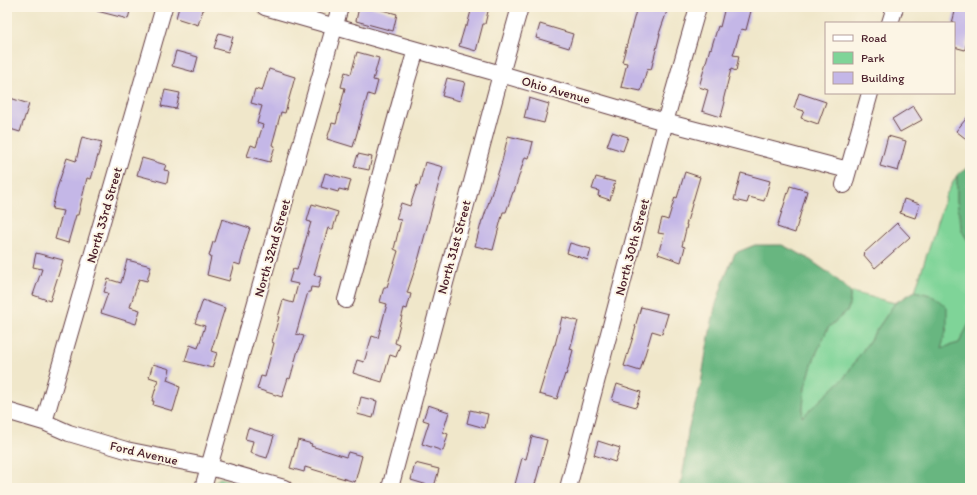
<svg xmlns="http://www.w3.org/2000/svg" width="977" height="495" viewBox="0 0 977 495" font-family="Itim,sans-serif">
	<style>
		.green { fill: #7fd498; stroke: #647a62 }
		.forest { fill: #67b680; stroke: #586a56 }
		.building { fill: #c4b7e7 }
		.lines { fill: none; stroke-linecap: round; stroke-linejoin: round }
		.minor-casing { stroke: #633d43; stroke-width: 18 }
		.minor { stroke: #fff; stroke-width: 16 }
		.labels { text-anchor: middle; dominant-baseline: central; stroke-width: 4; stroke-linejoin: round; paint-order: stroke }
		.street-label { font-size: 13px; fill: #4a1f2b; stroke: #fcf5e5 }
	</style>
	<rect width="100%" height="100%" fill="#fcf5e5"/>
	<filter id="ink" filterUnits="userSpaceOnUse"><feTurbulence type="fractalNoise" baseFrequency=".025" numOctaves="2"/><feDisplacementMap in="SourceGraphic" scale="8" xChannelSelector="R" yChannelSelector="G"/><feConvolveMatrix kernelMatrix="1 2 1 2 8 2 1 2 1" color-interpolation-filters="sRGB"/></filter>
	<filter id="wash" filterUnits="userSpaceOnUse"><feTurbulence type="fractalNoise" baseFrequency=".012" numOctaves="4" result="noise"/><feDisplacementMap in="SourceGraphic" scale="16" xChannelSelector="R" yChannelSelector="G"/><feGaussianBlur stdDeviation="0.9" result="paint"/><feColorMatrix in="noise" values="0 0 0 0 0 0 0 0 0 0 0 0 0 0 0 0 0 1.4 0 .05"/><feComposite in="paint" operator="in"/></filter>
	<g filter="url(#wash)">
		<rect width="100%" height="100%" fill="#f0e7ca"/>
		<path class="green" d="M957 175V201L962 231 970 244V322L959 343 940 349 947 328 934 296 915 291 946 195Z
			M851 292 895 303 844 378 802 418 805 387 815 356 828 328 848 310Z
			M220 478 253 488H213L215 482Z"/>
		<path class="forest" d="M970 166V244L962 231 957 201V175Z
			M755 245H782L806 257 833 276 851 292 848 310 828 328 815 356 805 387 802 417 844 378 895 303 915 291 934 296 947 308V328L941 348 959 343 970 322 969 488H680L685 461 688 430 701 384 706 352 715 307 725 277 735 253Z"/>
		<g id="blocks">
			<path class="building" d="M97 7H131L128 19 97 11Z
				M179 7H204L198 25 176 18Z
				M359 7H371L397 14 393 31 356 21Z
				M472 7H489L485 24H483L476 51 459 46 465 26H467Z
				M637 7H653L667 11 659 34H660L651 70 647 69 641 91 621 87 627 63 622 62Z
				M725 7H752L746 30 741 29 733 55 739 56 736 71 731 69 723 101 725 102 721 117 702 111 708 90 699 87 710 48 711 49 718 26 720 27Z
				M956 8 970 12V29L965 50 954 47V23H952Z
				M540 24 573 34 569 48 536 38Z
				M219 33 233 37 228 52 214 48Z
				M176 51 198 57 194 72 172 66Z
				M357 52 379 58 373 80 378 81 374 96 368 94 353 147 327 139 332 123 336 124 345 88 341 87 345 72 351 74Z
				M269 69 295 77 285 113 281 112 272 145 275 146 270 162 247 156 251 145 256 147 263 125 257 123 262 106 251 103 255 89 262 91Z
				M447 78 465 82 460 101 442 96Z
				M165 90 180 93 176 109 161 106Z
				M799 93 826 102 818 124 801 118 804 111 794 108Z
				M7 97 29 104 20 132 7 128Z
				M529 98 549 104 544 123 524 118Z
				M913 106 922 120 900 132 892 119Z
				M970 114V142L956 131Z
				M612 132 628 137 623 151 607 146Z
				M508 136 533 142 529 158 525 157 514 192H513L506 212H503L493 250 475 246 482 220H483L502 161Z
				M888 136 906 141 898 171 880 166Z
				M82 137 102 142 91 179 87 178 78 215H76L68 243 55 239 63 211 52 209 57 188 67 158 76 161Z
				M358 154 372 157 369 170 354 167Z
				M142 158 166 165 164 170 169 171 167 183 137 175Z
				M425 162 443 167 419 257 407 293 411 294 407 309 404 308 395 343 400 345 396 357 390 355 382 382 353 373 357 360 364 362 372 336 378 338 387 304 380 302 384 287H387L398 251 394 249 401 220 396 219 401 203 410 206 417 185 419 186Z
				M685 172 700 177 686 225H687L682 246 685 247 681 262 658 254 664 234 658 233 662 218 668 220 675 197 677 198Z
				M325 173 351 180 348 191 339 189 338 192 321 187Z
				M741 173 770 181 764 201 749 197 747 203 734 200Z
				M596 177 615 182 610 200 598 196 599 191 592 189Z
				M790 186 807 191 795 233 777 227Z
				M904 199 920 204 915 218 900 213Z
				M312 204 338 212 333 229 328 228 314 275 321 277 318 288 311 287 310 292H308L296 334 304 336 299 350H298L290 379 288 378 282 397 257 389 261 376 265 377 274 343 272 342 279 317H278L283 300 293 303 298 284 289 282 293 269 297 270 311 222 307 221Z
				M222 219 250 228 243 250H244L240 265 234 263 229 281 207 275 211 257 209 256 213 242H215Z
				M897 223 910 237 875 268 863 254Z
				M570 243 591 249 588 260 567 253Z
				M36 253 63 260 59 273 50 301 33 295 42 269 33 267Z
				M127 260 151 266 147 281 139 279 130 307 140 310 136 324 101 313 108 293 104 292 108 279 121 283Z
				M203 300 225 308 211 351 217 353 212 368 185 361 190 345 198 348 205 326 195 323Z
				M641 307 668 314 662 334 652 331 640 371 624 366 636 327H635Z
				M562 317 578 321 570 349 573 350 566 375 565 374 557 399 539 394 554 345H555Z
				M153 364 170 369 167 380 177 384V386L180 387 173 411 153 405 154 401H152L158 380 149 377Z
				M617 384 641 392 636 407 612 400Z
				M361 397 377 401 373 418 357 414Z
				M428 405 449 412 443 432 448 434 443 451 422 444 429 422 423 420Z
				M470 410 488 414 485 428 467 423Z
				M248 428 274 436 267 458 250 453 253 441 245 439Z
				M532 436 547 440 534 488H514L522 458 526 459Z
				M298 440 312 444 311 446 346 457 348 452 362 456 355 482 305 467 304 472 290 468Z
				M598 441 620 448 615 462 594 455Z
				M415 463 439 469 434 487 411 480Z"/>
		</g>
	</g>
	<g filter="url(#ink)">
		<use href="#blocks" fill-opacity="0" stroke="#633d43" stroke-width="1"/>
		<g class="lines">
			<defs>
				<path id="minor" d="M265 7 501 74 665 122 848 170
					M890 23 895 7
					M844 185 870 93
					M346 300 403 93 416 50
					M7 411 44 422 69 433 126 450 210 467 284 488
					M44 422 164 7
					M203 488 340 7
					M390 488 501 74 520 7
					M568 488 665 122 698 7"/>
			</defs>
			<use href="#minor" class="minor-casing"/>
			<use href="#minor" class="minor"/>
		</g>
	</g>
	<g class="labels">
		<g class="street-label">
			<text transform="translate(556 90) rotate(16)">Ohio Avenue</text>
			<text transform="translate(104 215) rotate(-74)">North 33rd Street</text>
			<text transform="translate(454 247) rotate(-75)">North 31st Street</text>
			<text transform="translate(632 247) rotate(-75)">North 30th Street</text>
			<text transform="translate(272 248) rotate(-74)">North 32nd Street</text>
			<text transform="translate(144 453) rotate(13)">Ford Avenue</text>
		</g>
	</g>
	<rect width="977" height="495" fill="none" stroke="#fcf5e5" stroke-width="24"/>
	<rect x="825" y="22" width="130" height="72" fill="#fcf5e5" stroke="#b59f9b"/>
	<rect x="833" y="35" width="20" height="6" fill="#ffffff" stroke="#b59f9b"/>
	<text x="861" y="42" font-size="12" fill="#4a1f2b">Road</text>
	<rect x="833" y="52" width="20" height="12" fill="#7fd498" stroke="#b59f9b"/>
	<text x="861" y="62" font-size="12" fill="#4a1f2b">Park</text>
	<rect x="833" y="72" width="20" height="12" fill="#c4b7e7" stroke="#b59f9b"/>
	<text x="861" y="82" font-size="12" fill="#4a1f2b">Building</text>
</svg>
